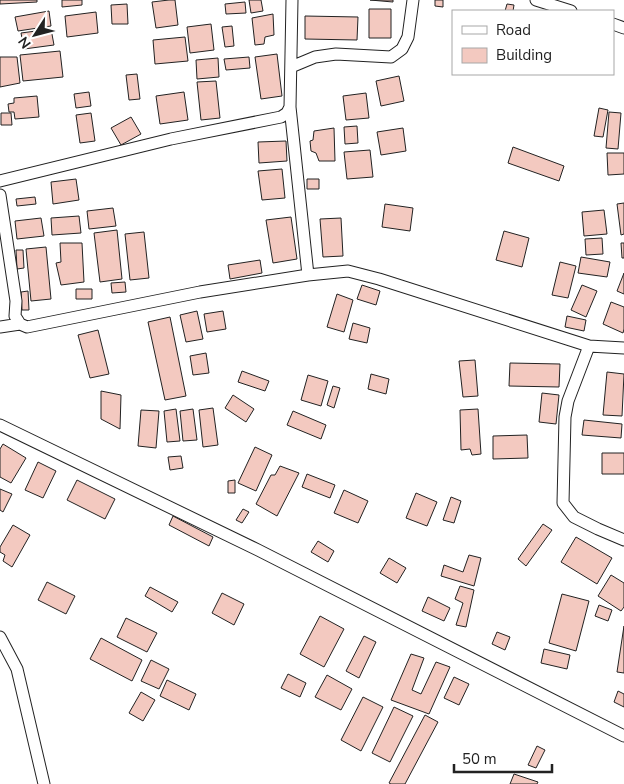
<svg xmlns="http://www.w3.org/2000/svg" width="624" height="784" viewBox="0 0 624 784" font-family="'Nunito Sans',sans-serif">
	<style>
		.building { fill: #f3c9c0; stroke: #222 }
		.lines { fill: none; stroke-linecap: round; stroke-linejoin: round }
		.street-casing { stroke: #222; stroke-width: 13 }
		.street { stroke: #fff; stroke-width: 11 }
	</style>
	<rect width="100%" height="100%" fill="#fff"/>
	<path class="building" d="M0 0H37V2L0 4Z
		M62 0H82V5L62 7Z
		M169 0H175L178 25 156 28 152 2Z
		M249 0H261L263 11 251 13Z
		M370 0H393V2Z
		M435 0H443V7L435 6Z
		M245 2 246 13 226 14 225 4Z
		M127 4 128 24H112L111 5Z
		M507 4 514 5 513 11H505Z
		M369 9H391V38H369Z
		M49 11 51 26 18 31 15 17Z
		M96 12 98 33 67 37 65 16Z
		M273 14 274 35 265 37 264 44 255 45 252 18Z
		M305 16 358 17 357 40 305 39Z
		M211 24 214 50 190 53 187 27Z
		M232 26 234 46 225 47 222 27Z
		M51 29 54 45 24 49 21 33Z
		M185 37 188 61 155 64 153 40Z
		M60 51 63 77 23 81 20 55Z
		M277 54 282 96 261 99 255 57Z
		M0 57H17L20 83 0 87Z
		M249 57 250 68 226 70 224 59Z
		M218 58 219 77 197 79 196 60Z
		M137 74 140 99 129 100 126 75Z
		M399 76 404 101 381 106 376 81Z
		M216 81 220 118 201 120 197 82Z
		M89 92 91 106 76 108 74 94Z
		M184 92 188 120 160 124 156 96Z
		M366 93 369 118 346 120 343 96Z
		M37 96 39 117 15 119 14 112H9L8 104 14 103V98Z
		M599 108 608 110 603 137 594 136Z
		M609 112 621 113 618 149 606 148Z
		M1 113H11L12 125H1Z
		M91 113 95 141 80 143 76 115Z
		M131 117 141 134 121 145 111 128Z
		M357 126 358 143 345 144 344 127Z
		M334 128 335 161H319L316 153 311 151 310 141 313 140 314 131Z
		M403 128 406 151 381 155 377 132Z
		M286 141 287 161 259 163 258 142Z
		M513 147 564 166 559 181 508 163Z
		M370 150 373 177 347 179 344 152Z
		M607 153H624V174L608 175Z
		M282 169 285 198 262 200 258 171Z
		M76 179 79 200 53 204 51 182Z
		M307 179H319V189H307Z
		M35 197 36 204 17 206 16 199Z
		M624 203V234L621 235 617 204Z
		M385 204 413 208 410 231 382 227Z
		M113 208 116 226 89 229 87 211Z
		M604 210 607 234 584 236 582 212Z
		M79 216 81 233 52 235 51 218Z
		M291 217 297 259 273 263 266 220Z
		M41 218 44 236 17 239 15 221Z
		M341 218 343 256 323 257 320 219Z
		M117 230 122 279 100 282 94 233Z
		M504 231 529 238 522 267 496 260Z
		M144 232 149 278 130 280 125 234Z
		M602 238 603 254 586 255 585 239Z
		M60 243H82L84 282 61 285 56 263 61 262Z
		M621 243H624V258H622Z
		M46 247 51 299 31 301 26 249Z
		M16 250H23L24 268 17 269Z
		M581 257 610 262 607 277 578 273Z
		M260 260 262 273 230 279 228 265Z
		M560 262 576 266 568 298 552 295Z
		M624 273V294L617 291Z
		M125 282 126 292 112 293 111 283Z
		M362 285 380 291 376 305 357 299Z
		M582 285 597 291 586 317 571 310Z
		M76 289H92V299H76Z
		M28 291 29 310H22L21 292Z
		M337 294 353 300 344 332 327 327Z
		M611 302 624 307V329L623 333 603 324Z
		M197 311 203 339 186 342 180 315Z
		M223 311 226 329 207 332 204 314Z
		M567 316 586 320 584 331 565 327Z
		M170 317 186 396 165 400 148 322Z
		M353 323 370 328 367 343 349 339Z
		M98 330 109 374 90 378 78 335Z
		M206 353 209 373 193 375 190 356Z
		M475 360 478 396 463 397 459 361Z
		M510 363 560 364 559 387 509 386Z
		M242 371 269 381 265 391 238 382Z
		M607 372 624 374 622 416 603 415Z
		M371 374 389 379 386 394 368 389Z
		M308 375 328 381 321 406 301 400Z
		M333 386 340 388 334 408 327 405Z
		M101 391 121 395 120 429 101 419Z
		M542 393 559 395 556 424 539 422Z
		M233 395 254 409 246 422 225 408Z
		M213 408 218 445 203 447 199 410Z
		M176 409 180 441 167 442 164 411Z
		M193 409 197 440 183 441 180 411Z
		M478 409 481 454 472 455 470 449 461 450 460 410Z
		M141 410 159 411 156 448 138 446Z
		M293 411 326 425 321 439 287 425Z
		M584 420 622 424 621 438 582 435Z
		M527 435 528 458 493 459V436Z
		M3 444 26 458 11 483 0 477V449Z
		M255 447 272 455 256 491 238 483Z
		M602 453H624V474H602Z
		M181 456 183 468 170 470 168 457Z
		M38 462 56 471 43 498 25 490Z
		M280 466 299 473 277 516 256 504 271 475H275Z
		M307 474 335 485 330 498 302 487Z
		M77 480 115 499 105 519 67 500Z
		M235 480V493H228V481Z
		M0 489 12 494 3 512 0 510Z
		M344 490 368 501 358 523 334 513Z
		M416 493 437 502 427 526 406 518Z
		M451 497 461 501 454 523 443 520Z
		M243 509 249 512 242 523 236 520Z
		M173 516 213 537 209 546 169 525Z
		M543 524 552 530 526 566 518 559Z
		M13 525 30 535 12 567 3 561 5 555 0 552V547Z
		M576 537 612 558 597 584 561 562Z
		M318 541 334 551 328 562 311 552Z
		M469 555 481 558 474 586 441 576 444 565 463 572Z
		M389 558 406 568 397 583 380 573Z
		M611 575 624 583V607L621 611 598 596Z
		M47 582 75 596 66 614 38 600Z
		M460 586 474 590 466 627 456 625 463 603 455 599Z
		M150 587 178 602 172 612 145 596Z
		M222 593 244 604 234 625 212 613Z
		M562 594 589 601 576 651 549 643Z
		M428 597 450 608 444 621 422 611Z
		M599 605 612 610 608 621 595 616Z
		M320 616 344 629 324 667 300 654Z
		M126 618 157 633 147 652 117 637Z
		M624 626V673L617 672Z
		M497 632 510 637 505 650 492 644Z
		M364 636 376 642 359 678 346 671Z
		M101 638 142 660 132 681 90 659Z
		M544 649 570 655 567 669 541 663Z
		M411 654 424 658 412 690 421 694 436 662 450 667 429 714 391 700Z
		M151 660 169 669 159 689 141 681Z
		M288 674 306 683 300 697 281 688Z
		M327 675 352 689 341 710 315 697Z
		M454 677 469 684 459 705 444 698Z
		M167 680 196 694 189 710 160 696Z
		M618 691 624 694V707L614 702Z
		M141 692 155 700 143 721 129 713Z
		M363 697 383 707 361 751 341 740Z
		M394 707 413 716 390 762 372 753Z
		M425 715 438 722 405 784H391L389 783Z
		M537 746 545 750 536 768 528 765Z
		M514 774 538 782 537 784H510Z"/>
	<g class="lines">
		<defs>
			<path id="street" d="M536 0 571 11
				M613 24 624 28
				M291 67 315 57 336 54 391 57 402 49 408 37 413 0
				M290 107 308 275
				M0 181 171 139 281 117 287 113 290 107 292 0
				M0 195 16 301 15 316 20 324 27 327 200 292 308 275 348 271 379 279 589 346 624 348
				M0 327 20 324
				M589 346 568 401 565 417 563 503 574 517 598 529 624 540
				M0 425 258 550 624 736
				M0 637 17 669 44 784"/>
		</defs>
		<use href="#street" class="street-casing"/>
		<use href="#street" class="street"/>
	</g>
	<rect x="452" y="10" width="162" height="65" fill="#ffffff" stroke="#a7a7a7"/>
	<rect x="462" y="26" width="25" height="8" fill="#ffffff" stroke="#a7a7a7"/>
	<text x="496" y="35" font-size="15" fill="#222222">Road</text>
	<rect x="462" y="48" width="25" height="15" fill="#f3c9c0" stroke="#a7a7a7"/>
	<text x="496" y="60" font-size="15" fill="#222222">Building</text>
	<g transform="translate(35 35) rotate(234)" stroke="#ffffff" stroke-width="4" paint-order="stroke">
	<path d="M0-4L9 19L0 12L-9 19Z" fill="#222222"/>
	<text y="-8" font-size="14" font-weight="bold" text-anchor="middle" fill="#222222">N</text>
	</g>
	<path d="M454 764v8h98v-8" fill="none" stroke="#222222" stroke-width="2.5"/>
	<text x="462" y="764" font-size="15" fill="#222222" stroke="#ffffff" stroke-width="4" paint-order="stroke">50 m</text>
</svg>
